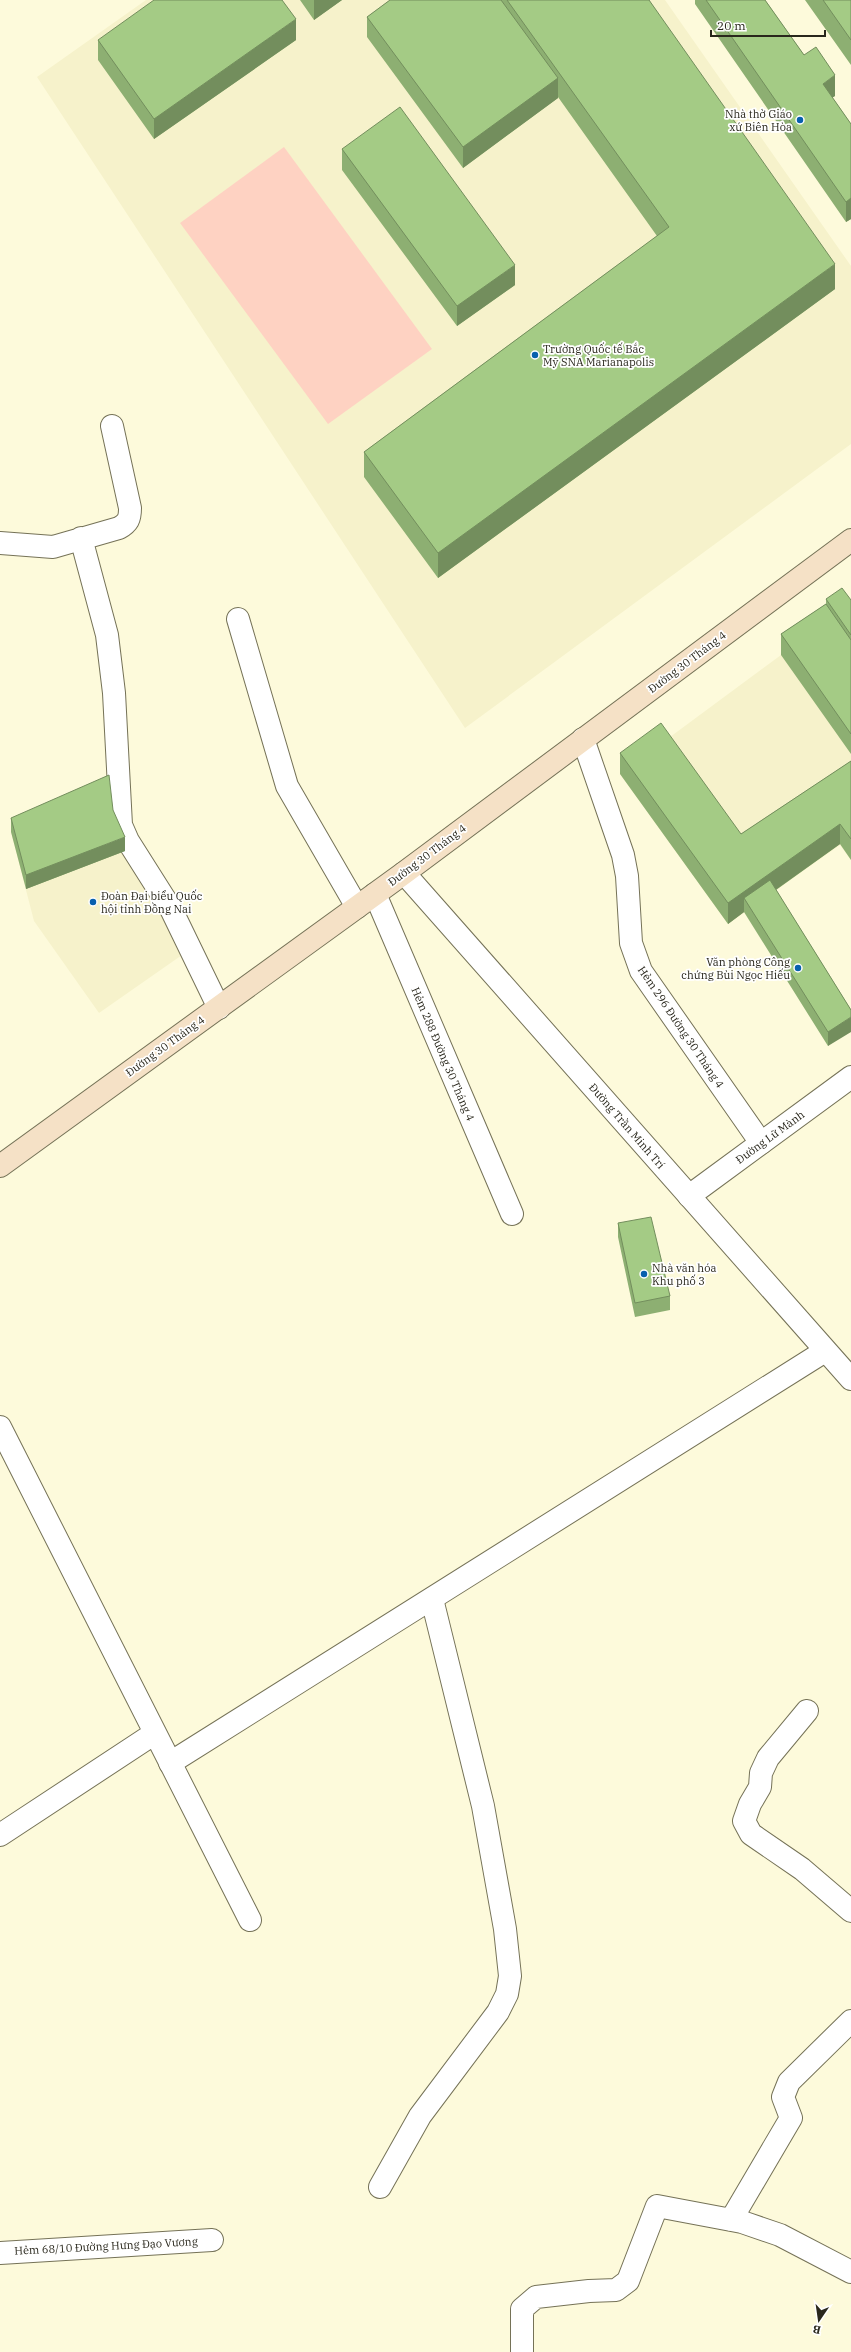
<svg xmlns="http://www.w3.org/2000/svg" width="851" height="2352" viewBox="0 0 851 2352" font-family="'IBM Plex Serif',serif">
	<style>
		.built { fill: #f6f2cb }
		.green { fill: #fed2c2 }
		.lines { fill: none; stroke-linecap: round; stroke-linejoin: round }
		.service-casing { stroke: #757257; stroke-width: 24 }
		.minor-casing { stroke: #757257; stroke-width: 24 }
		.tertiary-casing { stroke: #757257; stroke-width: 24 }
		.secondary-casing { stroke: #757257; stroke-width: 24 }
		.service { stroke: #fff; stroke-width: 22 }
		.minor { stroke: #fff; stroke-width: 22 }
		.tertiary { stroke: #fff; stroke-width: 22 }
		.secondary { stroke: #f5e1c6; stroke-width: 22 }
		.wall { fill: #8daf72 }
		.shaded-wall { fill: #738e5d }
		.building { fill: #a4cb85; stroke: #738e5d }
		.poi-dot { fill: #0860ae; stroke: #fff; stroke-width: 1.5 }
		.labels { text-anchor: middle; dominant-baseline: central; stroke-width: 3.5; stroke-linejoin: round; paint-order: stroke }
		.poi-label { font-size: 11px; fill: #29271c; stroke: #fff; text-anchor: start }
		.street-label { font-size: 11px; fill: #29271c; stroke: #fff }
	</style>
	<rect width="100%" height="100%" fill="#fdfadb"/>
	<path class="built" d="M146 0H665L851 266V444L465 728 37 77Z
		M826 624 851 660V860L840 845 728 924 620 774 781 655Z
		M109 790 182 955 99 1013 34 921 11 832Z"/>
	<path class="green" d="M284 147 432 349 328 424 180 223Z"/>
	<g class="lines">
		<defs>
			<path id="service" d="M81 538 107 635 114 693 121 825 128 841 171 909 219 1008
				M0 543 53 547 119 528C128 523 130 519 130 508L112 426
				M583 739 623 855 627 876 631 943 641 971 761 1143
				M0 1427 250 1920
				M0 1835 155 1733
				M380 2187 420 2116 498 2012 507 1994 510 1976 505 1929 483 1806 432 1599
				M0 2253 212 2240"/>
			<path id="minor" d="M238 619 287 786 357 907
				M375 894 512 1214
				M689 1196 851 1077
				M807 1711 768 1758 761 1773 760 1787 750 1804 744 1821 751 1834 802 1869 851 1911
				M170 1763 825 1351
				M731 2220 791 2118 783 2097 789 2082 851 2021
				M522 2352V2309L536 2297 589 2291 616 2290 628 2281 657 2206 742 2222 780 2235 851 2272"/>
			<path id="tertiary" d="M404 873 851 1379"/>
			<path id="secondary" d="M0 1166 404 873 851 540"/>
		</defs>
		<use href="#service" class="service-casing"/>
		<use href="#minor" class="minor-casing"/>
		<use href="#tertiary" class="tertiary-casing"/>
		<use href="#secondary" class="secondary-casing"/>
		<use href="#service" class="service"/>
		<use href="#minor" class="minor"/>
		<use href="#tertiary" class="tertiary"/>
		<use href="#secondary" class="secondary"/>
	</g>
	<path class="wall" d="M300 0H342L314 20Z
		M390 0H649L835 289 438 578 364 477V452L657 236 558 97V98L463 168 367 37V17Z
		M695 0H765L804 55 835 96 832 97 851 124V219L846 222 695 4Z
		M805 0H851V65Z
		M98 40H296L154 139 98 60Z
		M342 149 515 285 457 326 342 170Z
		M826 599 851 600V754L781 655V634L826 604Z
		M620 753 741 834 851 761V860L840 844 776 890 851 1010 828 1046 744 912 728 924 620 774Z
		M11 818 125 851 26 889 11 832Z
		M618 1223 670 1296V1310L635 1317 618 1237Z"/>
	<path class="shaded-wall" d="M314 0H342L314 20Z
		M296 19V40L154 139V119Z
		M835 75V96L823 104V84Z
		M558 78V98L463 168V147Z
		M851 198V219L846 222V202Z
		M835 264V289L438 578V553Z
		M515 265V285L457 326V306Z
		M840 824V844L750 908 744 898V912L728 924V903Z
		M125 837V851L26 889V875Z
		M851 1017V1032L828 1046V1032Z"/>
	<path class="building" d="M154 0H282L296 19 154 119 98 40Z
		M390 0H501L558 78 463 147 367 17Z
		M507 0H649L835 264 438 553 364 452 669 227Z
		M706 0H765L804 55 816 47 835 75 823 84 851 124V198L846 202Z
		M823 0H851V40Z
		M400 107 515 265 457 306 342 149Z
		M842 588 851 600V635L826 599Z
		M826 604 851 640V734L781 634Z
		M661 723 741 834 851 761V839L840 824 728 903 620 753Z
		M109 775 113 810 125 837 26 875 11 818Z
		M770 880 851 1010V1017L828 1032 744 898Z
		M651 1217 670 1296 635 1303 618 1223Z"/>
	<g class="poi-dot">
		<circle cx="800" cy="120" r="4"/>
		<circle cx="535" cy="355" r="4"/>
		<circle cx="93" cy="902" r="4"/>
		<circle cx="798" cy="968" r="4"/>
		<circle cx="644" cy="1274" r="4"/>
	</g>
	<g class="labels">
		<g class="poi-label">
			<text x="792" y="114" text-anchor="end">Nhà thờ Giáo<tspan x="792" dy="13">xứ Biên Hòa</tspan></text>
			<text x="543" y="349">Trường Quốc tế Bắc<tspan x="543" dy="13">Mỹ SNA Marianapolis</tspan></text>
			<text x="101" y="896">Đoàn Đại biểu Quốc<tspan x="101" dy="13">hội tỉnh Đồng Nai</tspan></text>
			<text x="790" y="962" text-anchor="end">Văn phòng Công<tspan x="790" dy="13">chứng Bùi Ngọc Hiếu</tspan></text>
			<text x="652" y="1268">Nhà văn hóa<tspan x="652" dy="13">Khu phố 3</tspan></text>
		</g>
		<g class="street-label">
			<text transform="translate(687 662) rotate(-37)">Đường 30 Tháng 4</text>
			<text transform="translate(427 855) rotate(-37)">Đường 30 Tháng 4</text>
			<text transform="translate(681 1027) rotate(56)">Hẻm 296 Đường 30 Tháng 4</text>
			<text transform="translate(165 1046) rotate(-36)">Đường 30 Tháng 4</text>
			<text transform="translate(443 1054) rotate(67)">Hẻm 288 Đường 30 Tháng 4</text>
			<text transform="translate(627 1126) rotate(49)">Đường Trần Minh Trí</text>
			<text transform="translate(770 1137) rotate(-36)">Đường Lữ Mành</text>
			<text transform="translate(106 2246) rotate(-3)">Hẻm 68/10 Đường Hưng Đạo Vương</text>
		</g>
	</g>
	<g transform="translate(819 2320) rotate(193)" stroke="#ffffff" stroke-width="3" paint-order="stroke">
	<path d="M0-3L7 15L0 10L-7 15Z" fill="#29271c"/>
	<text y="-6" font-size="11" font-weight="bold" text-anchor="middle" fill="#29271c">B</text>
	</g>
	<path d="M711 30v6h114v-6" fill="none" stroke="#29271c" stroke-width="2"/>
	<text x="717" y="30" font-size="12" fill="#29271c" stroke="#ffffff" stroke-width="3" paint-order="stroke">20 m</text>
</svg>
